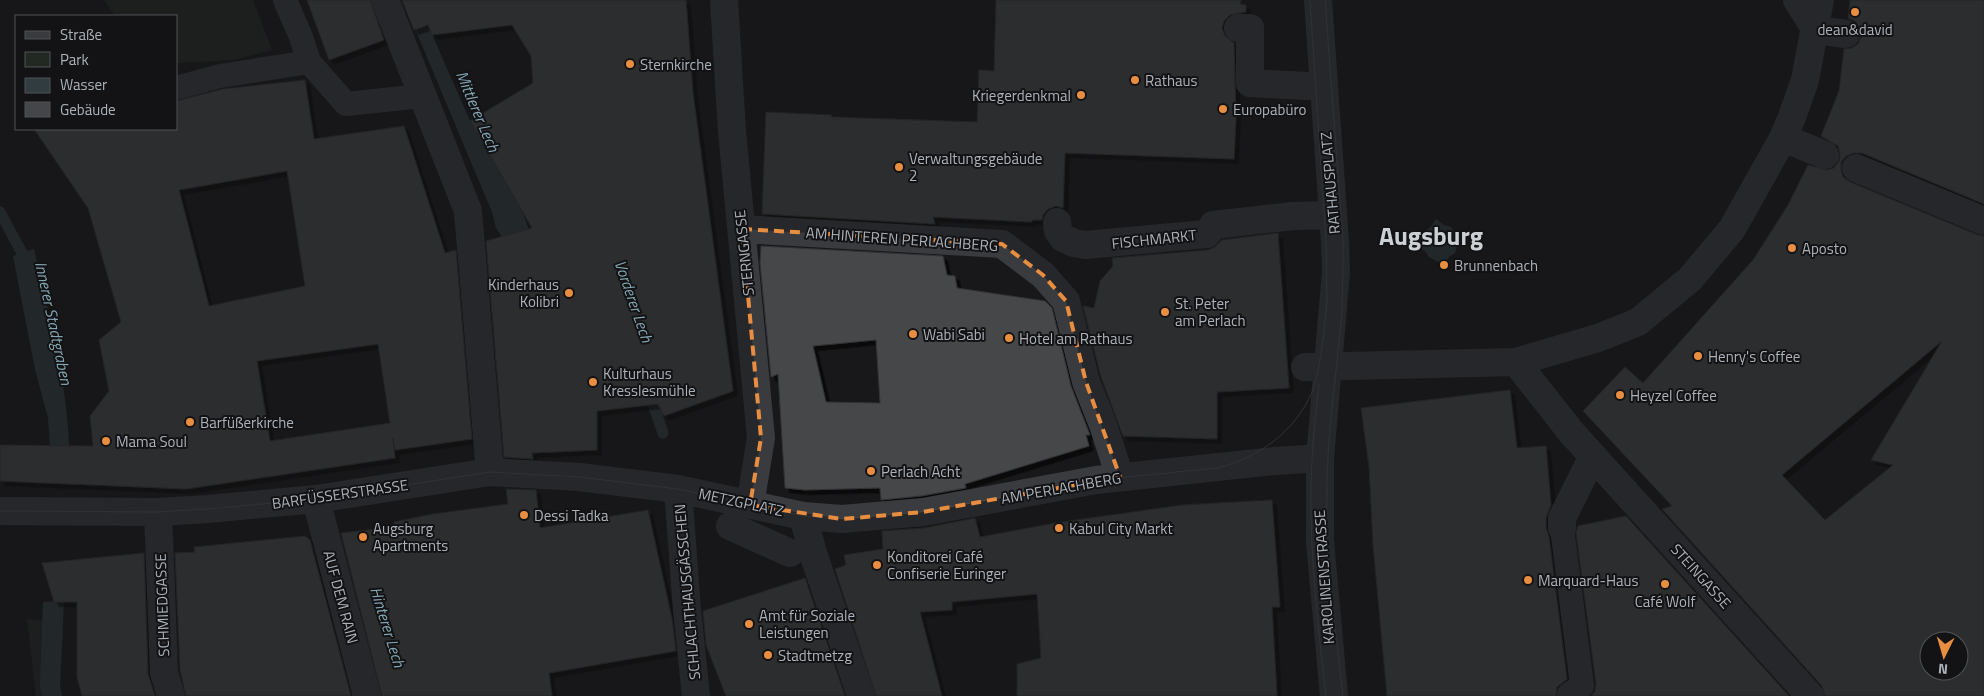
<svg xmlns="http://www.w3.org/2000/svg" width="1984" height="696" viewBox="0 0 1984 696" font-family="'Titillium Web',sans-serif">
	<style>
		.green { fill: #222922 }
		.water { fill: #303c3f }
		.lines { fill: none; stroke-linecap: round; stroke-linejoin: round }
		.stream { stroke: #303c3f; stroke-width: 11 }
		.building { fill: #45464a; stroke: #323335; fill-rule: evenodd; filter: url(#shadow) }
		.service { stroke: #393b3e; stroke-width: 24 }
		.pedestrian { stroke: #393b3e; stroke-width: 28 }
		.minor { stroke: #393b3e; stroke-width: 28 }
		.tram { stroke: #4e5155; stroke-width: 1 }
		.marked { fill: none; stroke: #e98e40; stroke-width: 4; stroke-dasharray: 10 6; stroke-linejoin: round }
		.poi-dot { fill: #e98e40; stroke: #131315; stroke-width: 2 }
		.labels { text-anchor: middle; dominant-baseline: central; stroke-width: 4; stroke-linejoin: round; paint-order: stroke }
		.poi-label { font-size: 15px; fill: #abb2b9; stroke: #131315; text-anchor: start }
		.street-label { font-size: 15px; fill: #abb2b9; stroke: #131315 }
		.water-label { font-size: 16px; font-style: italic; fill: #84a6b2; stroke: #131315 }
		.town-label { font-size: 25px; font-weight: bold; fill: #cbd0d5; stroke: #131315 }
	</style>
	<defs>
		<filter id="shadow"><feDropShadow dx="4.5" dy="4.5" stdDeviation="0" flood-color="#0009"/></filter>
	</defs>
	<rect width="100%" height="100%" fill="#18181a"/>
	<path class="green" d="M104 0H253L272 50 233 60 176 63V16H115Z
		M27 619 57 622 54 696H36Z"/>
	<path class="water" d="M403 0H417L470 121 522 211 529 230 502 237 496 228 492 212Z
		M1436 219 1444 225 1451 227 1455 233 1462 238 1457 246 1455 253 1449 257 1444 265 1429 257 1425 251 1417 246 1424 231 1430 228Z
		M34 249C48 313 67 380 69 446H50L48 418 35 369 13 256Z
		M64 601 60 686 62 696H42L40 686 43 602Z"/>
	<g class="lines">
		<path class="stream" d="M0 212 22 253 25 267
			M649 392 663 433"/>
	</g>
	<path class="building" d="M307 0H370L384 40 329 60Z
		M402 0H686L693 93 733 391 664 416 658 404 597 411V450L532 453 533 459 504 457 486 241 532 228 470 121 533 83 531 56 512 25 432 35 428 25 414 30Z
		M996 0H1241L1240 4 1246 5V12L1230 15 1224 21 1222 28 1225 36 1234 43 1236 117 1234 159 1065 153 1063 208 1056 206 1048 209 1043 215 1042 220H1032V222L933 217 935 224 762 214 766 112 832 115 831 117 977 122 979 70 994 71Z
		M1850 0H1984V204L1862 153H1853L1846 156 1841 162V170L1843 177 1850 182 1978 235 1984 236V696H1825L1822 686 1662 509 1672 506 1583 411 1625 367 1643 383 1753 260 1788 205 1808 165 1827 170 1834 168 1839 161 1840 153 1838 146 1821 136 1839 91 1844 49 1852 48 1858 44 1861 37 1860 28 1855 21 1848 18ZM1942 341 1871 460 1893 465 1825 520 1782 475ZM1929 641H1959V671H1929Z
		M305 80 314 139 404 126 445 253 456 250 472 439 395 450 393 438 395 458 186 489 0 481V445L93 446 90 416 109 391 99 340 121 322 88 208 34 129H176V101L223 89ZM287 171 305 286 209 306 179 190ZM378 344 390 423 270 441 257 361Z
		M1278 233 1289 388 1217 392V439L1123 436 1101 377 1083 306 1094 308 1100 281 1113 266 1112 258 1208 250 1215 247 1222 240Z
		M761 246 943 256 947 275 955 276 957 288 1045 301 1052 308 1071 386 1090 435H1086L1089 446 965 484 966 488 921 496 881 500 880 488 805 490 785 488 778 374 771 377 760 263ZM876 340 880 403 826 402 813 346Z
		M1510 390 1517 448 1546 446 1551 505 1546 518V528L1549 537 1567 679 1557 687 1556 696H1387L1373 545 1369 467 1361 408Z
		M506 489 536 490 540 528 648 510 672 619 676 651 549 673 552 696H382L341 533 394 527V522L433 514 508 504Z
		M1272 500 1280 607H1272L1277 696H1017V664L1041 658 1037 594 952 602V610L920 612 942 696H876L835 569 846 565 844 555 883 549 882 531 924 528 975 518 980 537 1055 523 1182 505Z
		M1626 516 1789 696H1591L1595 691 1596 684 1576 533 1578 526Z
		M305 536 310 540 351 696H186L180 670 175 553 195 552 194 547Z
		M144 553 148 674 155 696H82L77 677V602H54L42 563Z
		M805 578 845 696H726L706 645 703 611Z"/>
	<g class="lines">
		<path class="service" d="M285 0 301 37 309 62 346 104 422 96
			M176 88 220 76 309 62
			M1562 528 1582 686 1569 694"/>
		<path class="pedestrian" d="M1318 0 1335 242 1336 272 1320 458
			M1797 0 1816 30 1846 34
			M1238 28H1250V83L1307 86
			M1783 138 1825 155
			M1856 168 1984 221
			M1057 222 1058 231 1063 238 1074 243 1085 245 1207 234 1213 225 1293 216 1333 215
			M1516 362 1571 432 1810 696
			M1305 367 1516 362 1598 338 1638 322 1690 279 1732 229 1783 138 1792 117 1805 80 1820 0
			M730 526 790 553
			M1562 528V518L1593 456"/>
		<path class="minor" d="M385 0 468 211 490 472
			M724 0 732 131 761 438 750 505
			M742 229 1002 244 1043 275 1066 301 1086 382 1103 425 1120 477
			M678 489 687 610 696 696
			M316 499 367 696
			M0 511 158 512 208 509 316 499 490 472 579 477 678 489 803 516 842 519 923 512 1096 480 1274 461 1320 458V541L1334 696
			M158 512 164 673 171 696
			M803 516 813 553 861 696"/>
		<path class="tram" d="M1310 0 1326 242 1327 302 1323 339
			M1325 0 1343 242C1343 272 1343 302 1340 333 1336 374 1330 416 1328 457 1323 536 1334 618 1343 696
			M1319 384C1314 427 1310 470 1311 513 1312 574 1319 636 1326 696
			M0 511 158 512 208 509 316 499 490 472 579 477 678 489 803 516 842 519 923 512 1096 480 1217 468C1258 458 1295 432 1312 392 1319 373 1321 352 1324 332"/>
	</g>
	<path d="M0 0H1984V696H0ZM742 229 1002 244 1043 275 1066 301 1086 382 1120 477 923 512 842 519 750 505 761 438Z" fill="#18181a" fill-opacity=".55" fill-rule="evenodd"/>
	<path class="marked" d="M742 229 1002 244 1043 275 1066 301 1086 382 1120 477 923 512 842 519 750 505 761 438Z"/>
	<g class="poi-dot">
		<circle cx="1855" cy="12" r="5"/>
		<circle cx="630" cy="64" r="5"/>
		<circle cx="1135" cy="80" r="5"/>
		<circle cx="1081" cy="95" r="5"/>
		<circle cx="1223" cy="109" r="5"/>
		<circle cx="899" cy="167" r="5"/>
		<circle cx="1792" cy="248" r="5"/>
		<circle cx="1444" cy="265" r="5"/>
		<circle cx="569" cy="293" r="5"/>
		<circle cx="1165" cy="312" r="5"/>
		<circle cx="913" cy="334" r="5"/>
		<circle cx="1009" cy="338" r="5"/>
		<circle cx="1698" cy="356" r="5"/>
		<circle cx="593" cy="382" r="5"/>
		<circle cx="1620" cy="395" r="5"/>
		<circle cx="190" cy="422" r="5"/>
		<circle cx="106" cy="441" r="5"/>
		<circle cx="871" cy="471" r="5"/>
		<circle cx="524" cy="515" r="5"/>
		<circle cx="1059" cy="528" r="5"/>
		<circle cx="363" cy="537" r="5"/>
		<circle cx="877" cy="565" r="5"/>
		<circle cx="1528" cy="580" r="5"/>
		<circle cx="1665" cy="584" r="5"/>
		<circle cx="749" cy="624" r="5"/>
		<circle cx="768" cy="655" r="5"/>
	</g>
	<g class="labels">
		<g class="poi-label">
			<text x="1855" y="29" text-anchor="middle">dean&amp;david</text>
			<text x="640" y="64">Sternkirche</text>
			<text x="1145" y="80">Rathaus</text>
			<text x="1071" y="95" text-anchor="end">Kriegerdenkmal</text>
			<text x="1233" y="109">Europabüro</text>
			<text x="909" y="158">Verwaltungsgebäude<tspan x="909" dy="17">2</tspan></text>
			<text x="1802" y="248">Aposto</text>
			<text x="1454" y="265">Brunnenbach</text>
			<text x="559" y="284" text-anchor="end">Kinderhaus<tspan x="559" dy="17">Kolibri</tspan></text>
			<text x="1175" y="303">St. Peter<tspan x="1175" dy="17">am Perlach</tspan></text>
			<text x="923" y="334">Wabi Sabi</text>
			<text x="1019" y="338">Hotel am Rathaus</text>
			<text x="1708" y="356">Henry's Coffee</text>
			<text x="603" y="373">Kulturhaus<tspan x="603" dy="17">Kresslesmühle</tspan></text>
			<text x="1630" y="395">Heyzel Coffee</text>
			<text x="200" y="422">Barfüßerkirche</text>
			<text x="116" y="441">Mama Soul</text>
			<text x="881" y="471">Perlach Acht</text>
			<text x="534" y="515">Dessi Tadka</text>
			<text x="373" y="528">Augsburg<tspan x="373" dy="17">Apartments</tspan></text>
			<text x="1069" y="528">Kabul City Markt</text>
			<text x="887" y="556">Konditorei Café<tspan x="887" dy="17">Confiserie Euringer</tspan></text>
			<text x="1538" y="580">Marquard-Haus</text>
			<text x="1665" y="601" text-anchor="middle">Café Wolf</text>
			<text x="759" y="615">Amt für Soziale<tspan x="759" dy="17">Leistungen</tspan></text>
			<text x="778" y="655">Stadtmetzg</text>
		</g>
		<g class="street-label">
			<text transform="translate(1330 183) rotate(-95)">RATHAUSPLATZ</text>
			<text transform="translate(902 239) rotate(4)">AM HINTEREN PERLACHBERG</text>
			<text transform="translate(1154 239) rotate(-6)">FISCHMARKT</text>
			<text transform="translate(744 253) rotate(-96)">STERNGASSE</text>
			<text transform="translate(1061 488) rotate(-10)">AM PERLACHBERG</text>
			<text transform="translate(340 494) rotate(-8)">BARFÜSSERSTRASSE</text>
			<text transform="translate(741 502) rotate(12)">METZGPLATZ</text>
			<text transform="translate(1701 576) rotate(48)">STEINGASSE</text>
			<text transform="translate(1324 577) rotate(-94)">KAROLINENSTRASSE</text>
			<text transform="translate(687 592) rotate(-95)">SCHLACHTHAUSGÄSSCHEN</text>
			<text transform="translate(341 597) rotate(75)">AUF DEM RAIN</text>
			<text transform="translate(162 605) rotate(-92)">SCHMIEDGASSE</text>
		</g>
		<g class="water-label">
			<text transform="translate(478 111) rotate(67)">Mittlerer Lech</text>
			<text transform="translate(634 301) rotate(71)">Vorderer Lech</text>
			<text transform="translate(54 323) rotate(78)">Innerer Stadtgraben</text>
			<text transform="translate(388 627) rotate(73)">Hinterer Lech</text>
		</g>
		<g class="town-label">
			<text x="1431" y="236">Augsburg</text>
		</g>
	</g>
	<rect x="15" y="15" width="162" height="115" fill="#131315" stroke="#505357"/>
	<rect x="25" y="31" width="25" height="8" fill="#393b3e" stroke="#505357"/>
	<text x="60" y="40" font-size="15" fill="#abb2b9">Straße</text>
	<rect x="25" y="52" width="25" height="15" fill="#222922" stroke="#505357"/>
	<text x="60" y="65" font-size="15" fill="#abb2b9">Park</text>
	<rect x="25" y="78" width="25" height="15" fill="#303c3f" stroke="#505357"/>
	<text x="60" y="90" font-size="15" fill="#abb2b9">Wasser</text>
	<rect x="25" y="102" width="25" height="15" fill="#45464a" stroke="#505357"/>
	<text x="60" y="115" font-size="15" fill="#abb2b9">Gebäude</text>
	<g transform="translate(1944 656) rotate(185)"><circle r="24" fill="#131315" stroke="#505357"/>
	<path d="M0-4L9 19L0 12L-9 19Z" fill="#e98e40"/>
	<text y="-8" font-size="14" font-weight="bold" text-anchor="middle" fill="#abb2b9">N</text>
	</g>
</svg>
